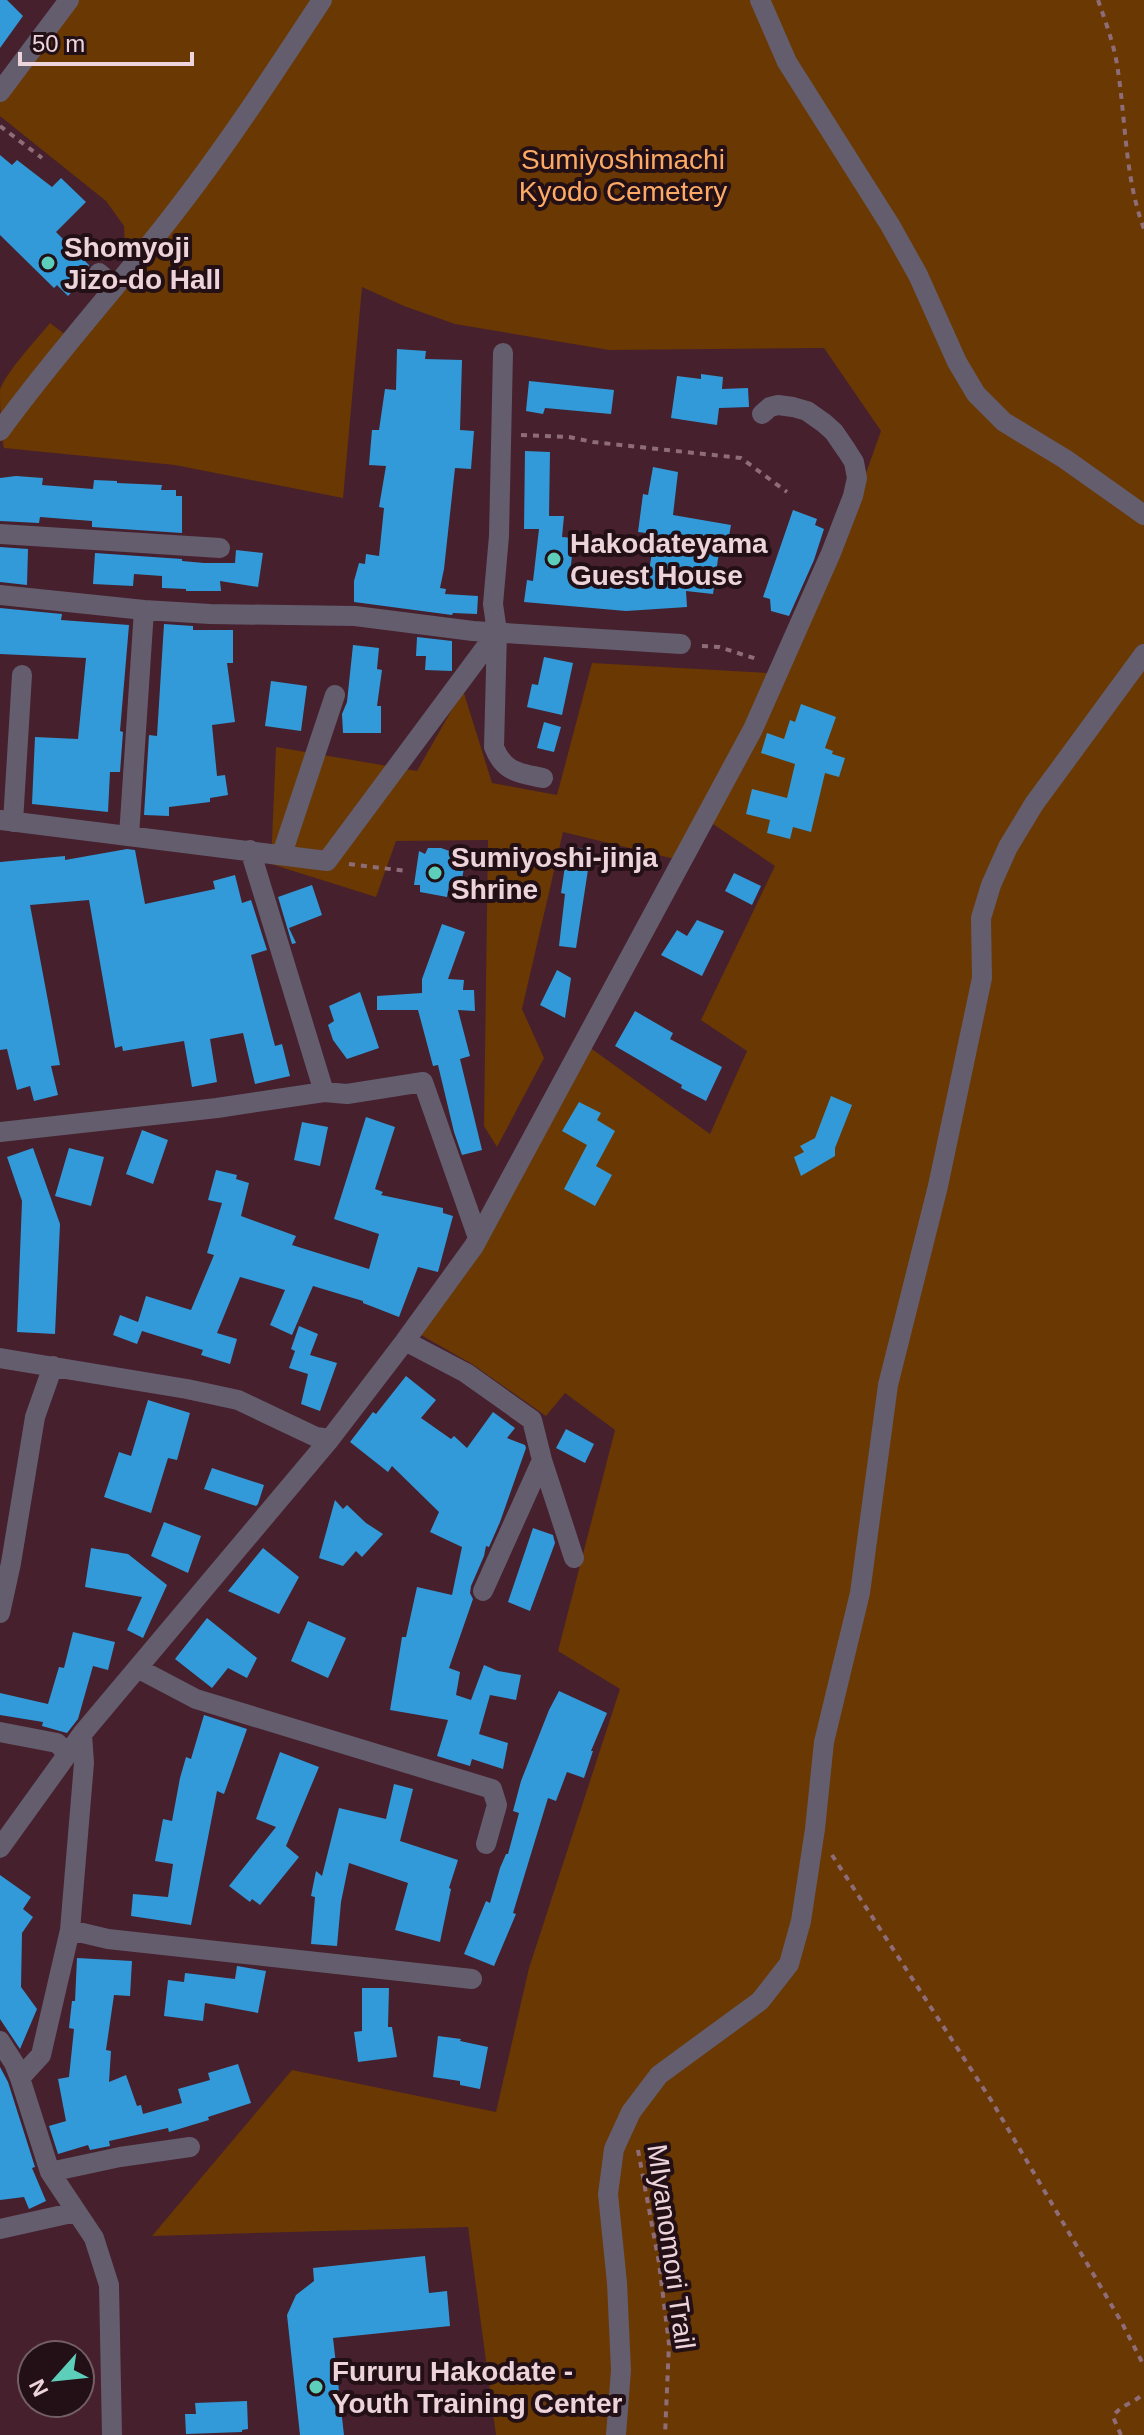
<svg xmlns="http://www.w3.org/2000/svg" width="1144" height="2435" viewBox="0 0 1144 2435" font-family="Helvetica,sans-serif">
	<style>
		.green { fill: #6a3802 }
		.building { fill: #329ad8 }
		.lines { fill: none; stroke-linecap: round; stroke-linejoin: round }
		.path { stroke: #8e6d78; stroke-width: 4; stroke-dasharray: 6 6; stroke-linecap: butt }
		.minor { stroke: #635d6e; stroke-width: 20 }
		.poi-dot { fill: #5dceb9; stroke: #221016; stroke-width: 3 }
		.labels { text-anchor: middle; dominant-baseline: central; stroke-width: 8; stroke-linejoin: round; paint-order: stroke }
		.park-label { font-size: 28px; fill: #fcaa65; stroke: #221016 }
		.poi-label { font-size: 28px; font-weight: bold; fill: #edd3da; stroke: #221016; text-anchor: start }
		.street-label { font-size: 28px; fill: #edd3da; stroke: #221016 }
	</style>
	<rect width="100%" height="100%" fill="#46202d"/>
	<path class="green" d="M78 0H1144V2435H496L468 2227 152 2236 292 2070 496 2112 529 1968 620 1689 558 1651 615 1430 565 1393 546 1416 472 1364 421 1335 589 1047 710 1134 747 1051 701 1020 775 866 710 822 683 861 563 832 522 1009 544 1058 497 1147 484 1126 488 840 396 841 376 897 271 864 276 747 417 771 463 690 492 783 557 795 592 663 786 674 835 560 881 431 824 348 609 350 455 324 404 306 362 287 343 498 175 465 4 448C1 435 0 402 0 390 5 373 38 338 50 323L75 342 126 274 124 226 106 201 0 116V101Z"/>
	<path class="building" d="M0 0H7L23 16 0 48Z
		M0 155 12 165 17 160 52 187 61 178 86 202 56 232 89 265 87 276 68 296 57 285 54 288 0 235Z
		M397 349 426 351 425 359 462 360 460 430 474 431 471 469 455 468 444 569 440 588 446 589 445 594 478 596 477 614 453 613 452 615 354 602V581L359 563 365 564 366 554 379 556 384 508 379 507 386 466 369 465 372 430H379L385 389 396 390Z
		M701 374 723 377 722 389 748 388 749 407 719 408 717 425 671 418 677 376 701 379Z
		M529 381 614 390 611 414 545 408 543 414 526 411Z
		M525 451 550 452 549 516H564L562 537 574 538 569 582 632 586 633 581 647 583 655 534 638 532 643 494 648 495 653 467 678 472 673 515 731 525 726 553 719 552 713 594 686 591 687 607 626 611 524 602 527 580 533 581 539 529H524Z
		M16 476 43 478 42 485 93 489 94 480 117 481V483L162 485 161 490H176V496H182V533L92 527V521L40 517 39 523 0 521V478Z
		M793 510 817 519 815 525 824 529 814 560 789 616 771 611 770 599 763 597Z
		M0 547 28 549 27 585 0 582Z
		M236 550 263 553 258 587 220 581 221 591H186V589L162 588V576L134 574 133 586 93 584 95 553 182 559V561L204 563H235Z
		M0 608 62 614 61 620 129 625 120 731 123 732 120 772H110L108 812 32 804 35 737 78 739 86 658 0 654Z
		M164 624 193 626V630H233V663H227L235 722 212 725 217 776 225 775 228 795 210 798V802L169 807V816L144 815 149 735 157 736Z
		M417 637 452 641V671L425 670 426 656H416Z
		M353 645 379 648 377 669 382 670 377 706H381V733H343L342 714 347 702Z
		M544 657 573 663 562 715 527 707 532 684 538 685Z
		M271 681 307 686 301 731 265 726Z
		M801 704 836 717 825 748 833 751 832 754 845 758 839 777 825 773 811 832 793 827 790 839 767 833 770 820 746 814 752 789 787 798 795 764 761 753 767 733 784 739 790 720 795 722Z
		M544 722 561 727 554 752 537 748Z
		M568 846 591 850 576 948 559 946 565 894 561 893Z
		M428 848H441L455 853 453 865 464 868 460 890 449 886 447 897 420 892V885H414L419 851 425 854Z
		M127 849 135 850 145 904 215 889 213 881 235 875 242 903 251 900 253 906 267 950 251 955 275 1046 282 1044 290 1076 255 1084 243 1033 210 1039 217 1082 192 1087 184 1041 123 1051 122 1046 115 1048 89 900 30 905 60 1065 51 1066 58 1095 34 1101 30 1086 17 1090 7 1049 0 1050V862L65 856V860Z
		M734 873 761 886 752 905 725 891Z
		M312 885 322 915 289 928 296 943 292 944 278 897Z
		M697 920 724 931 702 976 661 955 677 930 687 936Z
		M442 924 465 932 448 979 464 980 463 990H474L475 1011 458 1010 470 1056 460 1059 482 1150 462 1155 454 1132 438 1065 433 1066 418 1010H377V996L422 993V979Z
		M557 970 571 978 565 1018 540 1005Z
		M360 992 379 1048 347 1059 333 1040 328 1025 334 1021 329 1006Z
		M635 1011 673 1033 670 1039 722 1067 706 1101 681 1088 682 1085 615 1046Z
		M831 1096 852 1105 835 1148V1156L801 1176 794 1157 804 1152 800 1146 815 1138Z
		M579 1102 601 1113 597 1120 615 1131 596 1166 612 1175 595 1206 564 1189 587 1145 562 1131Z
		M366 1117 395 1127 375 1189 383 1192 381 1195 443 1208V1213L453 1216 438 1272 418 1267 399 1317 363 1303V1301L313 1286 292 1335 270 1325 285 1290 240 1277 217 1333 237 1339 230 1364 201 1355 203 1350 142 1331 137 1344 113 1335 120 1315 138 1322 146 1296 191 1310 214 1255 207 1253 222 1203 208 1200 216 1170 237 1175 236 1179 249 1183 241 1216 296 1236 292 1245 369 1269 379 1234 334 1219Z
		M302 1122 328 1127 320 1166 294 1160Z
		M142 1130 168 1140 153 1184 126 1174Z
		M33 1148 60 1224 55 1334 17 1332 22 1201 7 1157Z
		M69 1148 104 1157 91 1206 55 1196Z
		M299 1326 318 1334 310 1355 337 1363 320 1411 301 1404 308 1374 289 1368 295 1351 291 1349Z
		M406 1376 436 1400 421 1418 451 1439 454 1436 467 1448 493 1412 515 1428 507 1438 525 1445 526 1448 500 1522 489 1547 486 1546 484 1556 471 1586 470 1593 473 1599 449 1668 460 1672 456 1695 471 1700 484 1665 498 1671 521 1675 516 1700 490 1695 479 1734 508 1743 503 1769 472 1759 470 1766 437 1756 448 1720 390 1710 402 1637H406L417 1587 452 1595 462 1547 430 1532 439 1512 392 1466 388 1472 350 1442 373 1412 376 1414Z
		M148 1400 190 1413 177 1460 168 1458 151 1513 104 1497 119 1452 131 1456Z
		M566 1429 594 1444 585 1463 556 1448Z
		M212 1468 264 1485 258 1504 256 1506 204 1489Z
		M335 1500 343 1509 347 1505 366 1523 383 1534 362 1557 356 1551 343 1566 319 1558Z
		M164 1522 201 1536 188 1573 151 1556Z
		M533 1528 553 1535 555 1543 530 1611 508 1602Z
		M91 1548 128 1554 167 1585 143 1638 127 1630 142 1597 85 1587Z
		M263 1548 299 1577 279 1614 228 1591Z
		M207 1618 257 1658 247 1678 228 1668 212 1688 175 1659Z
		M308 1621 346 1638 328 1678 291 1661Z
		M73 1632 115 1642 108 1670 93 1666 78 1719 67 1733 42 1726 43 1722 0 1715V1693L48 1704 59 1667 64 1668Z
		M559 1691 607 1713 591 1751H593L584 1778 567 1772 556 1801 548 1798 513 1913 516 1914 494 1966 464 1954 486 1901 490 1903 500 1868 506 1854H508L519 1813 513 1811 521 1781 549 1710Z
		M204 1715 247 1729 224 1794 217 1791 191 1925 131 1916 133 1894 168 1897 173 1864 155 1861 163 1819 172 1821 180 1778 186 1757 191 1759Z
		M280 1752 319 1767 286 1846 299 1857 260 1905 252 1899 250 1902 229 1886 276 1827 256 1819Z
		M394 1784 413 1789 400 1841 458 1860 449 1888 451 1889 440 1942 395 1930 408 1883 349 1863 341 1902 337 1946 311 1944 315 1897 311 1896 316 1871 322 1876 339 1808 386 1819Z
		M0 1875 31 1897 23 1909 33 1917 22 1933 21 1987 37 2009 20 2049 0 2019Z
		M77 1958 132 1961 130 1996 114 1995 106 2050 111 2051 109 2082 126 2075 137 2106 141 2105 143 2114 182 2103 178 2089 210 2080 208 2073 238 2064 251 2103 208 2117 209 2120 169 2132 168 2128 109 2141 110 2146 90 2150 88 2145 58 2154 49 2126 66 2121 58 2079 69 2077 74 2029 69 2028 72 2001H75Z
		M237 1966 266 1971 258 2013 205 2003 203 2021 164 2016 168 1980 184 1982 185 1973 235 1979Z
		M362 1988H389L388 2027H392L397 2057 358 2062 354 2032 362 2031Z
		M438 2036 461 2039 460 2041 488 2047 480 2089 460 2085V2081L433 2077Z
		M0 2067 8 2082 35 2167 32 2168 46 2201 29 2209 24 2197 0 2200Z
		M425 2256 429 2293 447 2291 450 2326 333 2338 344 2435H300L287 2315 296 2295 314 2281 313 2268Z
		M247 2401 248 2429 242 2430V2432L186 2434 185 2414H196L195 2403Z"/>
	<g class="lines">
		<path class="path" d="M1098 0C1106 23 1115 47 1118 71 1126 124 1125 178 1144 229
			M0 126 42 158
			M521 435 569 437 593 442 741 458 787 492
			M702 646 719 647 760 660
			M349 864 406 871
			M832 1855 991 2100 1122 2323 1144 2366
			M638 2150 659 2263 669 2344 665 2435
			M1121 2435 1113 2417C1119 2405 1135 2403 1144 2393"/>
		<path class="minor" d="M760 0 787 62 890 225 918 275 957 362 976 394 1004 422 1065 459 1144 515
			M0 92 69 0
			M99 273 115 287
			M503 353 499 536 493 604 497 632 494 747C504 773 520 773 543 778
			M0 431C54 356 116 289 172 216 226 147 274 73 322 0
			M0 534 220 548
			M0 595 144 610 210 614 355 616 473 631 681 644
			M0 820 327 861 497 632
			M13 822 22 675
			M129 836 144 610
			M250 850 324 1092
			M282 854 335 695
			M0 1132 217 1108 324 1092 347 1094 423 1082 478 1238
			M405 1341 466 1373 532 1420 542 1460 574 1558
			M0 1358 187 1389 238 1400 316 1437 330 1439
			M483 1591 542 1460
			M0 1613 11 1563 35 1417 53 1366
			M139 1669 196 1699 492 1789 497 1805 486 1844
			M0 1732 57 1743 67 1753
			M0 1848 82 1734 330 1439 405 1341 474 1246 753 729 831 553 853 496 857 478 854 462 847 451 834 432 824 423 807 411 793 407 778 405 770 407 762 414
			M70 1930 108 1939 472 1979
			M0 2041 14 2063 20 2078 50 2172 94 2238 109 2285 112 2435
			M20 2078 41 2055 70 1930 84 1763 82 1734
			M50 2172 120 2157 190 2147
			M0 2229 76 2212
			M616 2435 621 2370 617 2283 608 2194 614 2149 631 2112 659 2075 760 2001 789 1964 801 1921 815 1829 824 1742 860 1593 888 1385 938 1186 982 978 981 918 991 885 1008 847 1034 804 1144 654"/>
	</g>
	<g class="poi-dot">
		<circle cx="48" cy="263" r="8"/>
		<circle cx="554" cy="559" r="8"/>
		<circle cx="435" cy="873" r="8"/>
		<circle cx="316" cy="2387" r="8"/>
	</g>
	<g class="labels">
		<g class="park-label">
			<text x="623" y="159">Sumiyoshimachi<tspan x="623" dy="32">Kyodo Cemetery</tspan></text>
		</g>
		<g class="poi-label">
			<text x="64" y="247">Shomyoji<tspan x="64" dy="32">Jizo-do Hall</tspan></text>
			<text x="570" y="543">Hakodateyama<tspan x="570" dy="32">Guest House</tspan></text>
			<text x="451" y="857">Sumiyoshi-jinja<tspan x="451" dy="32">Shrine</tspan></text>
			<text x="332" y="2371">Fururu Hakodate -<tspan x="332" dy="32">Youth Training Center</tspan></text>
		</g>
		<g class="street-label">
			<text transform="translate(671 2247) rotate(82)">MIyanomori Trail</text>
		</g>
	</g>
	<g transform="translate(56 2379) rotate(243)"><circle r="38" fill="#221016" stroke="#735e64" stroke-width="2"/>
	<path d="M0-6L14 30L0 20L-14 30Z" fill="#5dceb9"/>
	<text y="-12" font-size="22" font-weight="bold" text-anchor="middle" fill="#edd3da">N</text>
	</g>
	<path d="M20 52v12h172v-12" fill="none" stroke="#edd3da" stroke-width="4"/>
	<text x="32" y="52" font-size="24" fill="#edd3da" stroke="#221016" stroke-width="6" paint-order="stroke">50 m</text>
</svg>
